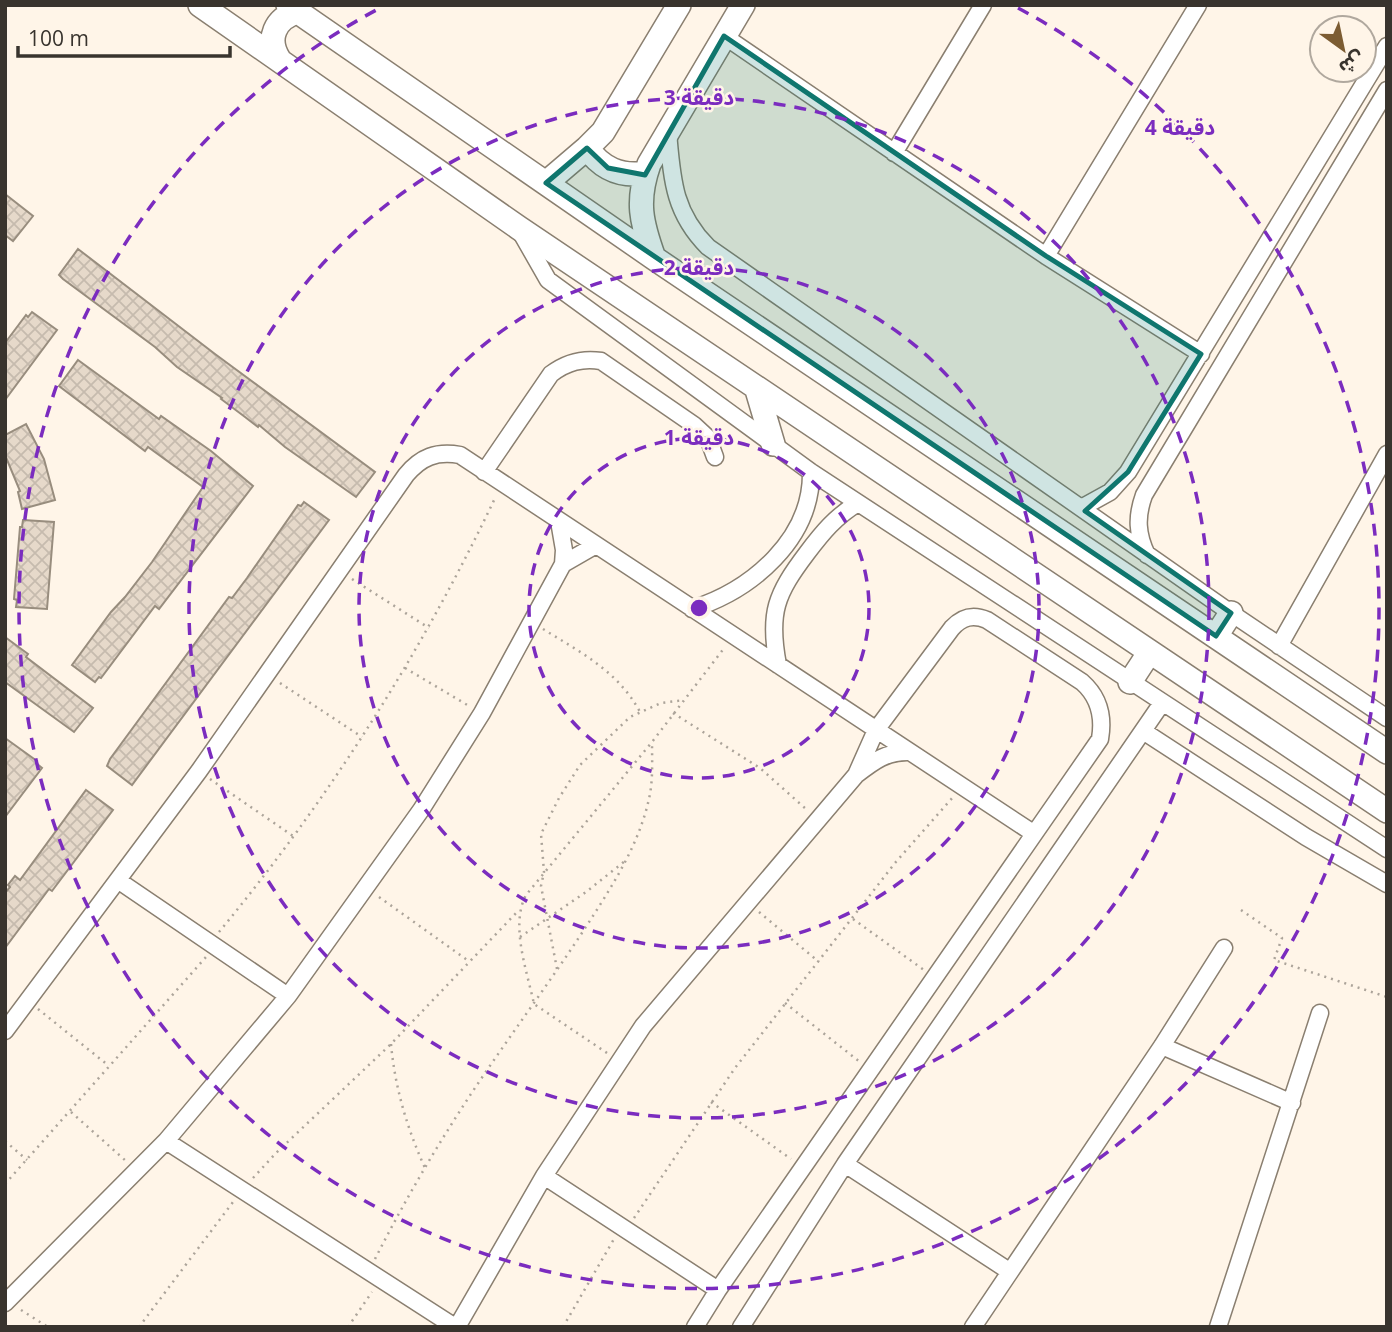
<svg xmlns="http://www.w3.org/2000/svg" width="1392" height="1332" viewBox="0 0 1392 1332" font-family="'Open Sans','Noto Sans Arabic',sans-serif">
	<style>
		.building { fill: url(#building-cross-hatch); stroke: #988d7e; stroke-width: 2 }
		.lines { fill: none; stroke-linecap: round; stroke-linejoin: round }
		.street-casing { stroke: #8a7f70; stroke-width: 19 }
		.secondary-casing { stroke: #8a7f70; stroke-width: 26 }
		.path { stroke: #aca49a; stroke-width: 2.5; stroke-dasharray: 2 5; stroke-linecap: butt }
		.street { stroke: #fff; stroke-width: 16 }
		.secondary { stroke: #fff; stroke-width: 23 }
		.marked { fill: #0f766e; fill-opacity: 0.2; stroke: #0f766e; stroke-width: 5; stroke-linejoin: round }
		.ring { fill: none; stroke: #7b2cbf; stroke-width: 3.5; stroke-dasharray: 12 9 }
		.centre { fill: #7b2cbf; stroke: #fff5e8; stroke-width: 3.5 }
		.ring-label { font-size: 21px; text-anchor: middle; font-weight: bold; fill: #7b2cbf; stroke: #fff5e8; stroke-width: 5; stroke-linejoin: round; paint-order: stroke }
	</style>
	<defs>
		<pattern id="building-cross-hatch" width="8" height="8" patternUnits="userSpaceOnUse" patternTransform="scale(1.75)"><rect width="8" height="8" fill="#e6d9ca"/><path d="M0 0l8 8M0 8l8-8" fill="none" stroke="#c6bbae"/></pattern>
	</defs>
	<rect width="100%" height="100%" fill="#fff5e8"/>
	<path class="building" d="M5 194 33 216 13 241 5 235Z
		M78 249 215 354 375 472 356 497 285 447 259 425 258 427 245 417 221 399 222 398 177 367 155 347 63 279 59 275Z
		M32 312 57 330 5 400V343L26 315 28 317Z
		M78 360 159 419 161 416 211 451 253 486 159 609 155 606 101 678 99 677 95 682 72 665 111 612 125 597 152 562 203 487 148 447 145 451 59 386Z
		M26 424 44 459 55 500 22 509 18 492 20 491 5 455V435Z
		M304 502 329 520 132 785 107 766 110 759 229 597 232 598 247 578 298 505 301 506Z
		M23 520 54 522 47 609 16 607 17 600 14 599 20 527H22Z
		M5 637 28 654 26 657 93 708 74 732 5 682Z
		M5 738 37 761 36 763 42 768 5 817Z
		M86 790 113 810 52 891 49 889 5 948V893L10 887 8 885 15 876 20 880Z"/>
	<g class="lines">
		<defs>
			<path id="street" d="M724 36 1046 256 1201 354
				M668 132C672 178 673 212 708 247L1231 613 1387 718
				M894 153 983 5
				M520 231 548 280 811 472 1387 849
				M1046 256 1198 5
				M484 472 551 374C567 362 582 358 601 361L694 425 708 438 715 457
				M1081 508 1110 492 1128 472 1387 46
				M1147 555C1137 534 1136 517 1144 495L1387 90
				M563 564 596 545
				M692 609C752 590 812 539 811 472
				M1279 646 1387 454
				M778 665C768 613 776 594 807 553 822 533 836 516 858 503
				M1143 731 1306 837 1387 884
				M119 881 288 996
				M5 1031 199 771 406 475C421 457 436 451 460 455L1033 833
				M1162 1046 1292 1103
				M166 1141 455 1327
				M845 1164 1009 1271
				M544 1176 718 1290
				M5 1303 166 1141 288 996 421 810 482 713 563 564 564 550 559 521
				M457 1327 544 1176 643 1026 856 775C874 761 887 751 910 752
				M695 1327 718 1290 1100 739C1104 716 1099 697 1082 682L987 620C973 614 962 617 952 628L876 730 856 775
				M741 1327 845 1164 1162 703
				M973 1327 1162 1046 1224 948
				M1218 1327 1320 1013"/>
			<path id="secondary" d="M200 5 519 228 1387 811
				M288 5 654 258 1387 752
				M279 59C266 39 275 18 298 12
				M587 148C602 169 621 177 646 173
				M546 183 587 148 603 132 679 5
				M654 258C641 222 636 201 649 164L743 5
				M757 390 773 444
				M1216 636 1231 613
				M1130 682 1149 653"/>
		</defs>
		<use href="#street" class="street-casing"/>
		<use href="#secondary" class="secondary-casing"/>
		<path class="path" d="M352 579 429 628
			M543 629C580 652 618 671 640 712
			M405 668 469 706
			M280 683 362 737
			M673 713 760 768 806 809
			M210 779 293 836
			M379 897 470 962
			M1241 910 1282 938 1274 960 1387 997
			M759 912 819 962
			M853 919 924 970
			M219 932C329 799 422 652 496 496
			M520 937 586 892 625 861
			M557 969 541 886 544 872 541 834 559 798 580 765 630 717 661 703 684 700
			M785 1003 860 1062
			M38 1009 109 1066
			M391 1044C395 1088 407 1128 425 1168
			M607 1053 534 1004C527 971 510 925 526 895L652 742 725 647
			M711 1102 791 1159
			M71 1112 126 1161
			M5 1141 27 1160
			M253 1178 276 1153 391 1044 519 910
			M5 1184 206 957
			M634 1218 735 1068 895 863 953 797
			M375 1259C407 1196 443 1135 483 1076 519 1023 557 972 591 919 616 880 641 840 650 794 653 777 652 759 652 742
			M21 1310 48 1327
			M139 1327 233 1202
			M348 1327 372 1292
			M563 1327 614 1239"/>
		<use href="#street" class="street"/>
		<use href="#secondary" class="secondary"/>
	</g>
	<path class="marked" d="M724 36 1046 256 1201 354 1128 472 1085 511 1231 613 1216 636 546 183 587 148 608 168 645 175Z"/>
	<g class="ring">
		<circle cx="699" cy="608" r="170"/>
		<circle cx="699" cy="608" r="340"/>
		<circle cx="699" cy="608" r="510"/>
		<path d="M1018 8A680 680 0 1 1 380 8"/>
	</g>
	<circle cx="699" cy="608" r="10" class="centre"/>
	<g class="ring-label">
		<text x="699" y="105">3 دقيقة</text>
		<text x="1180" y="135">4 دقيقة</text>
		<text x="699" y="275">2 دقيقة</text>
		<text x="699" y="445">1 دقيقة</text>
	</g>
	<rect width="1392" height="1332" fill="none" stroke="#39342e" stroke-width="14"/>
	<g transform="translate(1343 49) rotate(147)"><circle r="33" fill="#fff5e8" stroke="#b0a89e" stroke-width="2"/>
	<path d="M0-5L12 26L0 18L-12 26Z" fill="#7c5c32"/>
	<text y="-10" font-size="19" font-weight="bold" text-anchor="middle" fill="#39342e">ش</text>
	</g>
	<path d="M18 46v10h212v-10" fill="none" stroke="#39342e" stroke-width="3.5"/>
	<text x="28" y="46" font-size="21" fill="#39342e" stroke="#fff5e8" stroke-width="5" paint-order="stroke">100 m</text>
</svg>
